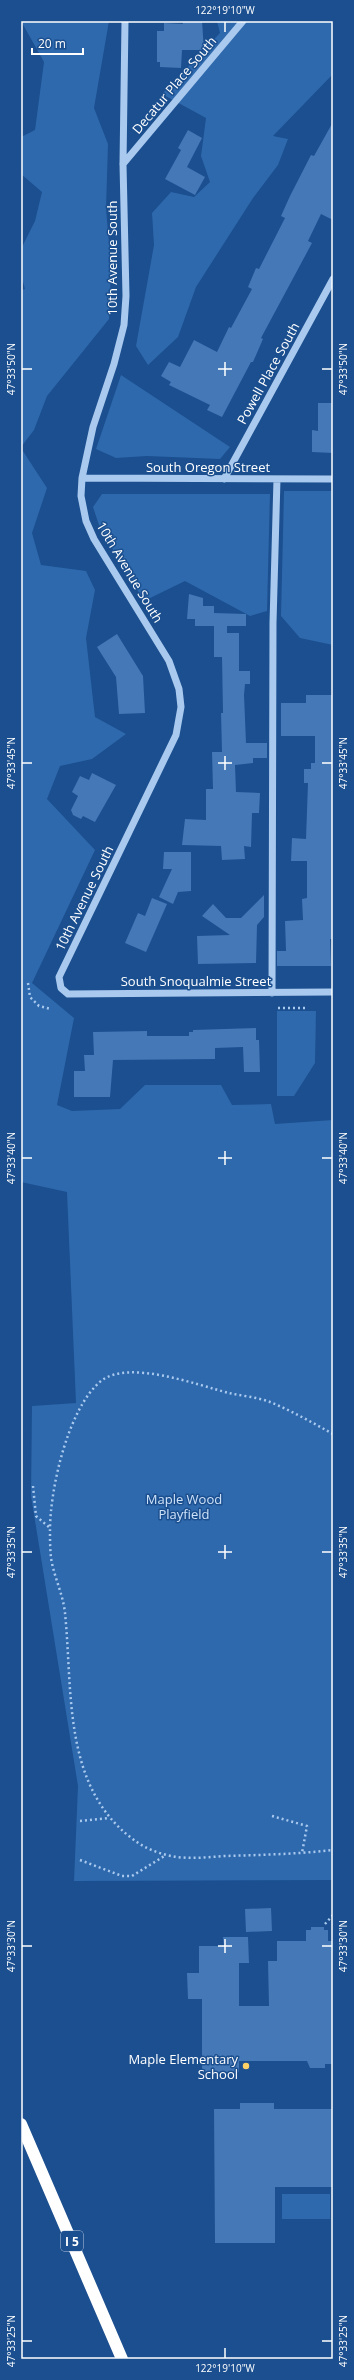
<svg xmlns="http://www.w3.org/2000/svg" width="354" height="2380" viewBox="0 0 354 2380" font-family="'Open Sans',sans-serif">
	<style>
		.green { fill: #2e69ad }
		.building { fill: #4478b7 }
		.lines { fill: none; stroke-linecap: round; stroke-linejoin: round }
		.path { stroke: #a9c9ee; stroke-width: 2.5; stroke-dasharray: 2 3; stroke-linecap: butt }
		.minor { stroke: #a9c9ee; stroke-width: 7 }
		.highway { stroke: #fff; stroke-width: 12 }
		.ticks { fill: none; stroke: #fff; stroke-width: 1.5 }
		.poi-dot { fill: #ffd166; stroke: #1b4f8f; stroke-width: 1.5 }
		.labels { text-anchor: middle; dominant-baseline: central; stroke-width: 3; stroke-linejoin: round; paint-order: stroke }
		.shield { fill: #1b4f8f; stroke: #bbcadd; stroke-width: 1 }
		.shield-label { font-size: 12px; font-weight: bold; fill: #fff }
		.street-label { font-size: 13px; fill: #fff; stroke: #1b4f8f }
		.park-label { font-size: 13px; fill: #cfe3fa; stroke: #1b4f8f }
		.poi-label { font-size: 13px; fill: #fff; stroke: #1b4f8f; text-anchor: end }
		.neatline { fill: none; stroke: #fff; stroke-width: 1.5 }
		.ticks-label { font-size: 10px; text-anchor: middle; fill: #fff }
	</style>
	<rect width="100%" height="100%" fill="#1b4f8f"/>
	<path class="green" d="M21 21H109L94 108 108 144 106 209 111 266 109 319 47 396 34 430 21 447V290L25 289 21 275V249L35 221 42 192 21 174V137L35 130 44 62Z
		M217 21H333V74L273 136 288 139 278 165 253 198 196 287 178 337 148 365 136 346 154 245 152 213 171 192 194 197 210 182 201 156 206 118 162 94 220 33Z
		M121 375 230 447 220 459 147 456 116 458 96 449Z
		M21 448 47 488 32 533 41 565 86 571 95 590 86 638 95 717 126 734 92 759 60 766 47 799 95 850 32 983 74 1018 57 1105 72 1111 120 1109 145 1085H221L232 1105 271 1104 275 1124 333 1120V1880L74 1881 78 1786 31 1496 32 1406 76 1403 67 1192 21 1182Z
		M284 491H333V645L300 638 281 616Z
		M102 494H270L267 611 250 616 185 581 144 601 100 528 93 507Z
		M277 1011H316L315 1063 294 1096H277Z
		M282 2194H330V2219H282Z"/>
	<path class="building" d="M182 21H202L204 50H182L181 68 160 67V62H157V31H164V23L183 24Z
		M333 122V220L321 214 308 241 312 243 261 338 263 339 253 362H251L222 417 207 410 210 405 169 385 171 382 161 376 169 362 180 367 194 340 217 352 229 327 231 328 252 289 248 287 256 268 259 269 285 218 281 216 290 196 311 155 314 156Z
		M188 130 202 138 187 167 205 177 195 195 165 179 181 150 178 148Z
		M318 403H333V453L312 452V430L318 431Z
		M189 594 203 598V606H214V613L246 614V626H227V633H239V671H250V684H245L244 695 246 743H267V758H253V763L235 765 236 792 260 793 259 813H252L251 847 244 846 245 859 222 860 221 846 182 845 185 819 206 820V789H213L212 752H222L221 713H223L222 657H214V626H195V619H187Z
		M117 634 143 676 145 713 119 714 116 677 97 647Z
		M306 695H333V939H330L331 966H277V951H286L285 921 303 920 302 899 307 898V861H291L292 838 306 839 308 783H304V769H311V763H315V736H281V703H306Z
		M92 773 116 785 95 822 83 816 81 819 73 815 71 810 78 796 72 792 80 776 89 780Z
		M164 852H191V891L178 892 173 904 159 897 172 869H163Z
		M264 895V917L257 925 256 963 198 964 197 936 230 935 202 916 213 904 226 918H241Z
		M152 898 167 904 146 952 125 943 138 913 145 916Z
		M256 1028V1040H259L260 1072H244L243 1047 215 1048V1059L113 1060 110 1097H74V1071H85L84 1055H94L93 1032 147 1031V1036H189V1032H193V1030Z
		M271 1908 272 1931 246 1932 245 1909Z
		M311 1927H324V1930H328V1941H333V2064H325V2068H310L307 2061H239V2072H202V1999H188L187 1973H199V1946H224L223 1937H248L249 1963H239V2006H269L268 1961H277V1941H306V1930H311Z
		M240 2103H274V2109H333V2187H275V2243H215L214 2109H240Z"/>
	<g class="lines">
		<path class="path" d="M28 983 30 997 39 1006 51 1009
			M278 1008H305
			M333 1434C313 1423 292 1411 270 1402 257 1397 242 1396 229 1393 197 1385 129 1359 101 1381 68 1408 50 1489 50 1530 50 1539 50 1549 51 1558 54 1577 63 1594 65 1613 73 1692 62 1787 134 1840 146 1849 162 1855 177 1857 193 1859 209 1857 225 1856 261 1855 297 1854 333 1850
			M33 1486 36 1516 50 1528
			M272 1816 307 1826 302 1853
			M80 1821 109 1818
			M80 1860 122 1876H132L166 1855
			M325 1924 333 1915"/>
		<path class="minor" d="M125 21 123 164 126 296 124 325 114 364 93 427 82 478 81 496 86 521 94 539 169 661 179 689 181 707 176 735 59 977 61 988 68 994 333 992
			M123 164 243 21
			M82 478 333 479
			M224 479 333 279
			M272 993 273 623 277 479"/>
		<path class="highway" d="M21 2124 122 2359"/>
	</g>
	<path class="ticks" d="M225 22V32M225 362V376M22 369H32M218 369H232M322 369H332M225 756V770M22 763H32M218 763H232M322 763H332M225 1151V1165M22 1158H32M218 1158H232M322 1158H332M225 1545V1559M22 1552H32M218 1552H232M322 1552H332M225 1939V1953M22 1946H32M218 1946H232M322 1946H332M22 2341H32M322 2341H332M225 2348V2358"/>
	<circle class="poi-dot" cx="246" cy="2066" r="4"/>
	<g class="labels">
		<rect class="shield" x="61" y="2231" width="22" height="20" rx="3"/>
		<g class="shield-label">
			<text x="72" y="2241">I 5</text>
		</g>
		<g class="street-label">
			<text transform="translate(174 85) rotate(-50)">Decatur Place South</text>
			<text transform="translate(112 258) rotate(-90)">10th Avenue South</text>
			<text transform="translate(268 373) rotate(-61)">Powell Place South</text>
			<text x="208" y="467">South Oregon Street</text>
			<text transform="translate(130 572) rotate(59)">10th Avenue South</text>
			<text transform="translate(84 898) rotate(-64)">10th Avenue South</text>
			<text x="196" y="981">South Snoqualmie Street</text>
		</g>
		<g class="park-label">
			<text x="184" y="1499">Maple Wood<tspan x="184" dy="15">Playfield</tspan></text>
		</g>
		<g class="poi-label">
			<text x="238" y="2059">Maple Elementary<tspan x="238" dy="15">School</tspan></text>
		</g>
	</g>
	<rect width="354" height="2380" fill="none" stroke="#1b4f8f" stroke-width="44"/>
	<path d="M32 48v6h51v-6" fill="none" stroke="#ffffff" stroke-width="2"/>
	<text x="38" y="48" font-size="12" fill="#ffffff" stroke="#1b4f8f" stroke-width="3" paint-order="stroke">20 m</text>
	<rect x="22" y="22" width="310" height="2336" class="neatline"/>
	<g class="ticks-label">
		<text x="225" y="14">122°19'10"W</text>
		<text transform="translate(11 369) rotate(-90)" y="4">47°33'50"N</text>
		<text transform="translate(343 369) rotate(-90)" y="4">47°33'50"N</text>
		<text transform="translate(11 763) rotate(-90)" y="4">47°33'45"N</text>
		<text transform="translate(343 763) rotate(-90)" y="4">47°33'45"N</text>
		<text transform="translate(11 1158) rotate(-90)" y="4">47°33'40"N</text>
		<text transform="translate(343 1158) rotate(-90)" y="4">47°33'40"N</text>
		<text transform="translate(11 1552) rotate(-90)" y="4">47°33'35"N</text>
		<text transform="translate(343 1552) rotate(-90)" y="4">47°33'35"N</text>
		<text transform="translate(11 1946) rotate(-90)" y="4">47°33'30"N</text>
		<text transform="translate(343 1946) rotate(-90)" y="4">47°33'30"N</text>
		<text transform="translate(11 2341) rotate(-90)" y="4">47°33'25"N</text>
		<text transform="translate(343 2341) rotate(-90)" y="4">47°33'25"N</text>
		<text x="225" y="2372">122°19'10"W</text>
	</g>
</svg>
